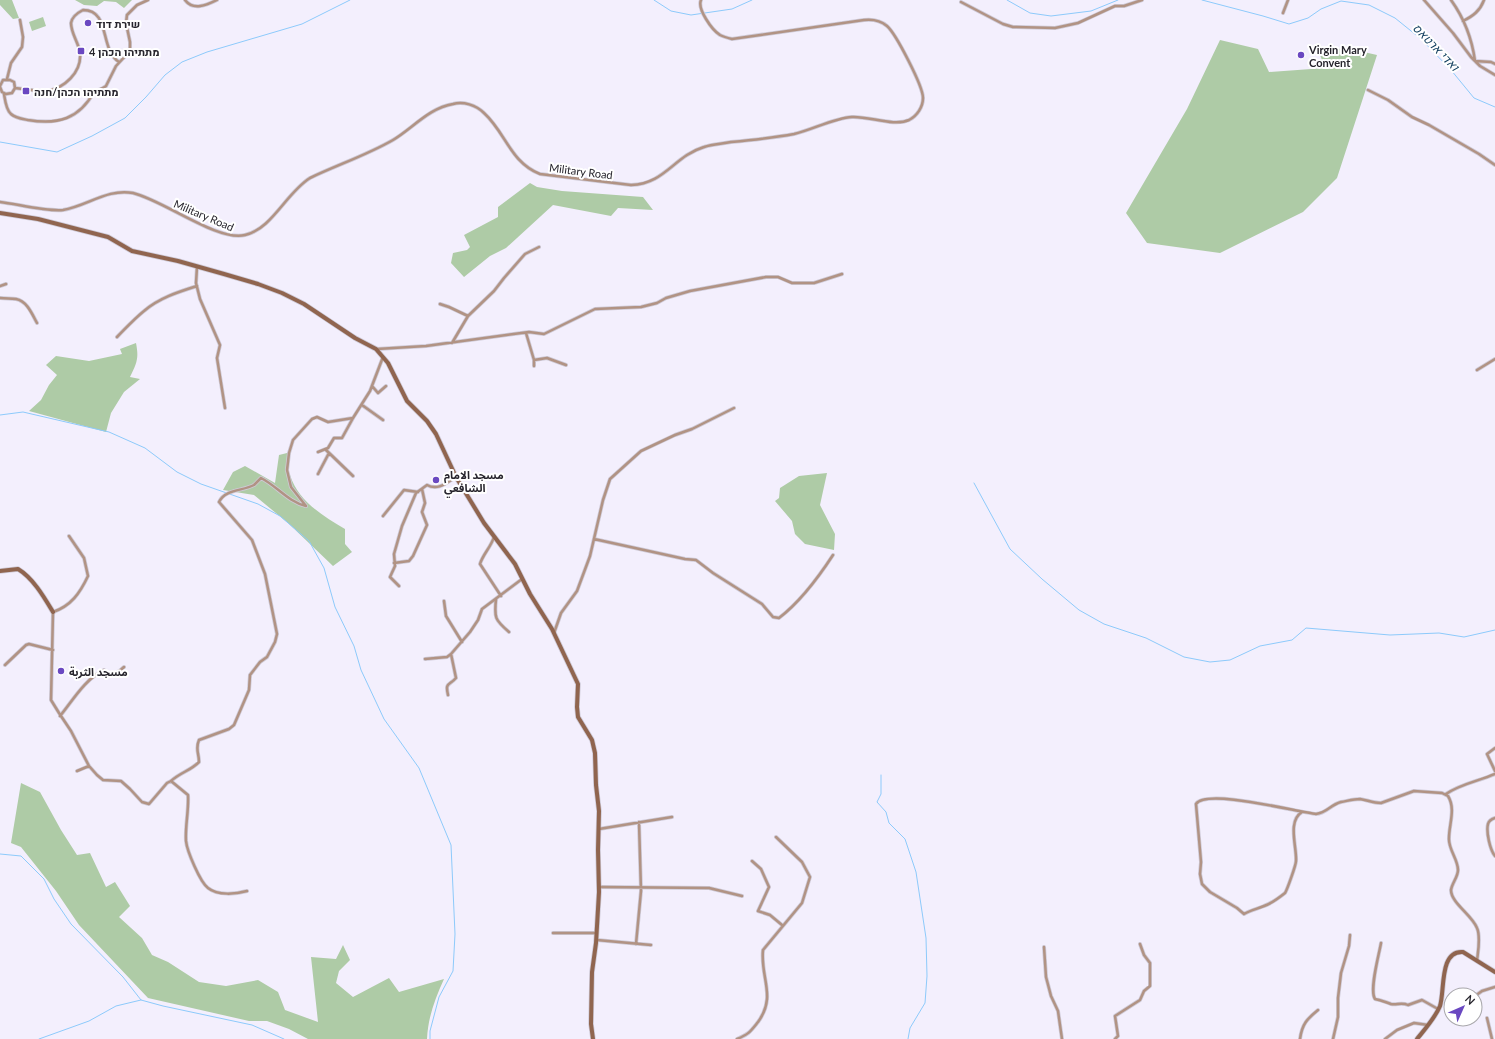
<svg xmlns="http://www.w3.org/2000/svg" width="1495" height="1039" viewBox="0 0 1495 1039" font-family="Lato,'Noto Sans Arabic',Heebo,sans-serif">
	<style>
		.green { fill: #aecba6 }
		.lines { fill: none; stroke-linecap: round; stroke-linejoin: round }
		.stream { stroke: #8dcafb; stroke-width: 1 }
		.street-casing { stroke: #cecad7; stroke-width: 4 }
		.secondary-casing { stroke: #cecad7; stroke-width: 5.5 }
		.street { stroke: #b19384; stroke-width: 2.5 }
		.secondary { stroke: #90654f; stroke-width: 4 }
		.poi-dot { fill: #6a48c1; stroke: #fff; stroke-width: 1.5 }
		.labels { text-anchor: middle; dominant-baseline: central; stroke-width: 4; stroke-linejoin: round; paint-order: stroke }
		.poi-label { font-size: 11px; font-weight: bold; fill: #26242c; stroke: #fff; text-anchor: start }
		.street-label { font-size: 11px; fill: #26242c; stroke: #fff }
		.water-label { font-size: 12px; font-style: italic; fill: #0e3c5c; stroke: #fff }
	</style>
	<rect width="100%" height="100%" fill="#f3effd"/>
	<path class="green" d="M0 0H12L19 18 13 19 0 5Z
		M75 0H132L124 8 116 2 104 1 97 6 84 5Z
		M43 17 46 26 32 31 29 22Z
		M1220 40 1258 49 1269 72 1325 68 1317 47 1355 50 1377 55 1337 178 1303 212 1220 253 1147 243 1126 213 1187 109Z
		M530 183 537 187 562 191 643 197 653 210 618 208 611 216 553 205 506 248 490 256 464 277 451 263 453 253 467 250 470 247 464 235 498 217V207Z
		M136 343C139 358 137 363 130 377L140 379 124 392 111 413 106 432 29 411 41 400 49 385 57 375 46 365 56 356 89 361 122 354 120 349Z
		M287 453C288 460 287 468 290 475 298 501 323 516 345 529V544L352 552 333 566 288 523 254 495 223 490 233 472 245 466 275 483 279 455Z
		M827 473 820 505 835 534 834 550 805 544 795 534 792 521 775 501 779 498 780 488 799 476Z
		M21 783 40 792 61 830 77 855 90 853 106 887 115 882 130 906 119 917 142 938 152 955 168 962 199 982 226 986 258 980 278 992 285 1010 318 1022 311 957 336 959 343 945 350 960 339 971 336 983 353 997 389 978 399 992 444 979C435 999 428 1017 427 1039H308L289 1029 267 1021H249L148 998 79 925 56 891 21 847 11 843Z"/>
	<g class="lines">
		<path class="stream" d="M654 0 671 11 691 15 732 9 752 0
			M1007 0 1030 13 1051 16 1091 11 1118 0
			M1202 0 1263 16 1289 24 1308 18 1321 9 1341 1 1369 5 1395 18 1421 39 1451 70 1474 98 1495 107
			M0 142 57 152 92 136 125 118 146 97 165 75 182 62 207 52 302 24 350 0
			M0 415 23 412 109 432 145 448 177 472 201 484 258 504 280 516 309 541 324 568 335 607 354 646 361 670 384 719 419 768 451 845 455 934 453 971 439 997 430 1031V1039
			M974 483 1010 549 1042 579 1079 610 1104 624 1146 638 1184 657 1210 662 1230 660 1260 646 1292 640 1306 628 1390 635 1439 633 1464 637 1495 630
			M881 775V794L877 802 886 812 889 823 905 839 916 872 926 938 927 976 925 1003 910 1028 908 1039
			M0 854 21 856 44 879 54 899 71 924 123 977 141 1000 163 1006 252 1025 284 1039
			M39 1039 89 1021 116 1006 141 1000"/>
		<defs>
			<path id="street" d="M185 0C193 11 207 5 217 0
				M1424 0 1453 33 1471 57 1480 66 1495 75
				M1451 0C1464 18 1472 39 1475 61L1491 62 1495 64
				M961 2 1003 24 1013 27 1055 28 1078 23 1115 6H1124L1142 0
				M1283 13 1288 0
				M1463 21C1473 16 1480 11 1484 0
				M7 79 11 63 22 47 23 37 20 20
				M0 86 3 80H10L14 82 15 88 12 93 6 94 2 92 0 87
				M15 88C25 89 36 91 46 91 64 89 82 72 80 53 79 43 71 34 71 23 72 17 77 13 83 10 111 10 99 49 119 62
				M1368 90 1388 100 1412 117 1429 125 1479 154 1495 165
				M4 94C5 100 6 110 11 114 15 118 23 119 28 120 58 125 79 119 94 92L103 88 106 86 116 66 130 51V42L126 23 127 15 137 5 148 0
				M0 202C17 204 48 212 63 210 87 206 108 188 133 193 163 200 218 242 245 235 272 229 286 193 310 178 337 165 367 155 393 140 413 128 429 108 453 104 463 101 476 105 484 113 506 133 510 162 540 174L631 185C665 184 674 156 704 147 713 144 722 144 731 142 752 140 773 138 794 134 812 130 834 118 852 117 869 116 894 127 909 120 917 116 923 107 923 98 923 86 896 34 887 26 880 20 873 19 864 20L732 39C728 38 724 37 720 35 712 30 697 9 701 0
				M197 267 196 283 200 299 220 345 217 358 225 408
				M0 286 6 284
				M0 298C6 299 11 298 16 299 27 301 32 314 37 323
				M440 304 449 307 468 316
				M526 333 534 360V366
				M117 337C126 328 134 319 144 311 159 298 178 292 197 286
				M452 343 468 316 494 291 504 278 525 254 539 247
				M377 349 426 346 529 332 544 334 595 309 641 307 657 303 666 298 690 291 766 277H778L792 283H814L842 274
				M534 360 547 358 566 365
				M1477 370 1495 359
				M372 386 378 393 386 386
				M362 405 383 420
				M326 450 353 476
				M318 452 328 448 334 438H342L353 418
				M318 474 329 453
				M383 516 404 490 418 492
				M69 536 84 558 88 576C80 593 71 606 53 612L51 700 59 713 71 731 89 766 97 775 103 780 121 781 130 789 142 802 149 804 167 783 171 781 188 795C189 810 185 826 186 841 187 851 200 882 208 888 218 896 236 894 247 891
				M494 537C491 547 483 554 480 564L501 596
				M594 539 685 559 696 560 713 573 762 604 773 617 779 618C800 602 818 578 833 555
				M394 563 409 561 413 556 427 525 422 512 425 503 422 489
				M399 586 390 577 395 566 394 554 402 526 416 493 427 485C438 491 446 483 456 477
				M496 599C494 618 495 620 509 632
				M444 601 446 616 462 642
				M554 633 561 613 577 591 590 556 603 500 610 479 641 451 675 435 692 429 734 408
				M425 659 447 657 451 654 470 632 478 620 482 609 522 579
				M5 665 26 645 29 644 53 650
				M448 695C445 682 449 686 456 678L451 654
				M60 716C73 700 85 679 104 670L107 675C114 676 119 672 124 667
				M1495 748 1487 754 1495 771
				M77 771 89 766
				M171 781C181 772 190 771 199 762 199 753 195 749 199 740L229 729 234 725 249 690 250 675 260 662 267 657 275 642 277 634 265 574 252 540 219 502C225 489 243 491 254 485 256 483 259 480 261 478 277 486 288 502 306 506L291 487 287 470 289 453 293 440 312 419 317 417 328 422 353 418 370 391 383 357
				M1446 794C1460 784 1479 781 1495 774
				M1302 812C1287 821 1297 847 1296 861 1296 865 1287 890 1285 893 1280 897 1270 904 1264 906 1257 909 1251 910 1244 914L1237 908 1210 892 1202 884 1200 874 1201 862 1196 804C1206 788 1297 812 1316 814 1327 813 1330 805 1341 802 1347 801 1354 799 1360 799 1367 800 1373 803 1381 803L1414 791 1442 793 1448 796C1456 809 1449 824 1449 838 1448 849 1458 859 1458 870 1458 877 1452 883 1451 890 1451 903 1472 915 1477 928 1481 937 1478 951 1477 961
				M1495 818C1492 819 1489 820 1488 824 1486 832 1490 850 1495 856
				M599 829 672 817
				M752 861 761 869 769 887 758 911 770 915 782 925
				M599 887 709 888 742 896
				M553 933H596
				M597 940 651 945
				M1381 943C1379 955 1369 990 1375 999 1381 1000 1385 1002 1391 1004 1397 1005 1402 1002 1408 1005L1422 1000 1438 1009
				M636 944 641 891 639 822
				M1044 947 1046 977 1051 996 1058 1011 1062 1039
				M1475 996 1482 991 1495 987
				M1487 1018 1492 1039
				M737 1039C749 1034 750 1032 758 1022 777 996 760 978 763 950L802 903 810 877 802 862 776 837
				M1115 1039 1118 1036 1115 1016 1140 1000 1144 991 1150 986V963L1144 955 1140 944
				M1300 1039C1302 1024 1307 1019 1318 1010
				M1333 1039 1338 1017V998L1341 973 1349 946 1350 935
				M1385 1039 1397 1030 1414 1023 1428 1025"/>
			<path id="secondary" d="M0 213 38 219 108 237 132 251 178 261 224 274 258 284 282 293 304 304 355 338 376 349 388 363 407 401 427 421 436 434 456 477 484 523 515 564 530 594 552 629 578 684 577 707 578 717 592 740 595 753 596 785 599 811 598 850 599 892 596 943 592 972 591 1024 593 1039
				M0 571 18 569C33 578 44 597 53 612
				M1417 1039C1425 1029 1435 1018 1440 1006 1445 991 1439 950 1463 952L1495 972"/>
		</defs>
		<use href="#street" class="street-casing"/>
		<use href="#secondary" class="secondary-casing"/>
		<use href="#street" class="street"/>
		<use href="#secondary" class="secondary"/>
	</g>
	<g class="poi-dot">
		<circle cx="88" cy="23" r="4"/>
		<rect x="77" y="47" width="8" height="8" rx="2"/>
		<circle cx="1301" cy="55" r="4"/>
		<rect x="22" y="87" width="8" height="8" rx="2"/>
		<circle cx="436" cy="480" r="4"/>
		<circle cx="61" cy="671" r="4"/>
	</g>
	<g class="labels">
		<g class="poi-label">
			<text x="96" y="23">שירת דוד</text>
			<text x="1309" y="49">Virgin Mary<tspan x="1309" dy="13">Convent</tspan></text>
			<text x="89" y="51">מתתיהו הכהן 4</text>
			<text x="34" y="91">מתתיהו הכהן/חנה</text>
			<text x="444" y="474">مسجد الامام<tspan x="444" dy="13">الشافعي</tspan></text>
			<text x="69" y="671">مسجد الثربة</text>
		</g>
		<g class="street-label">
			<text transform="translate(581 171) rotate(7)">Military Road</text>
			<text transform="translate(204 215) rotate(23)">Military Road</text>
		</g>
		<g class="water-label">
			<text transform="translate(1436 47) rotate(46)">ואדי ארטאס</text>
		</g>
	</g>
	<g transform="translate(1463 1007) rotate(45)"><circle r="19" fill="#ffffff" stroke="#a8a7ab"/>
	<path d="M0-3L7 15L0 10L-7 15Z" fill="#6a48c1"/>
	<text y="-6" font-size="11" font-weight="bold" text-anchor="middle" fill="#26242c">N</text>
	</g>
</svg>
